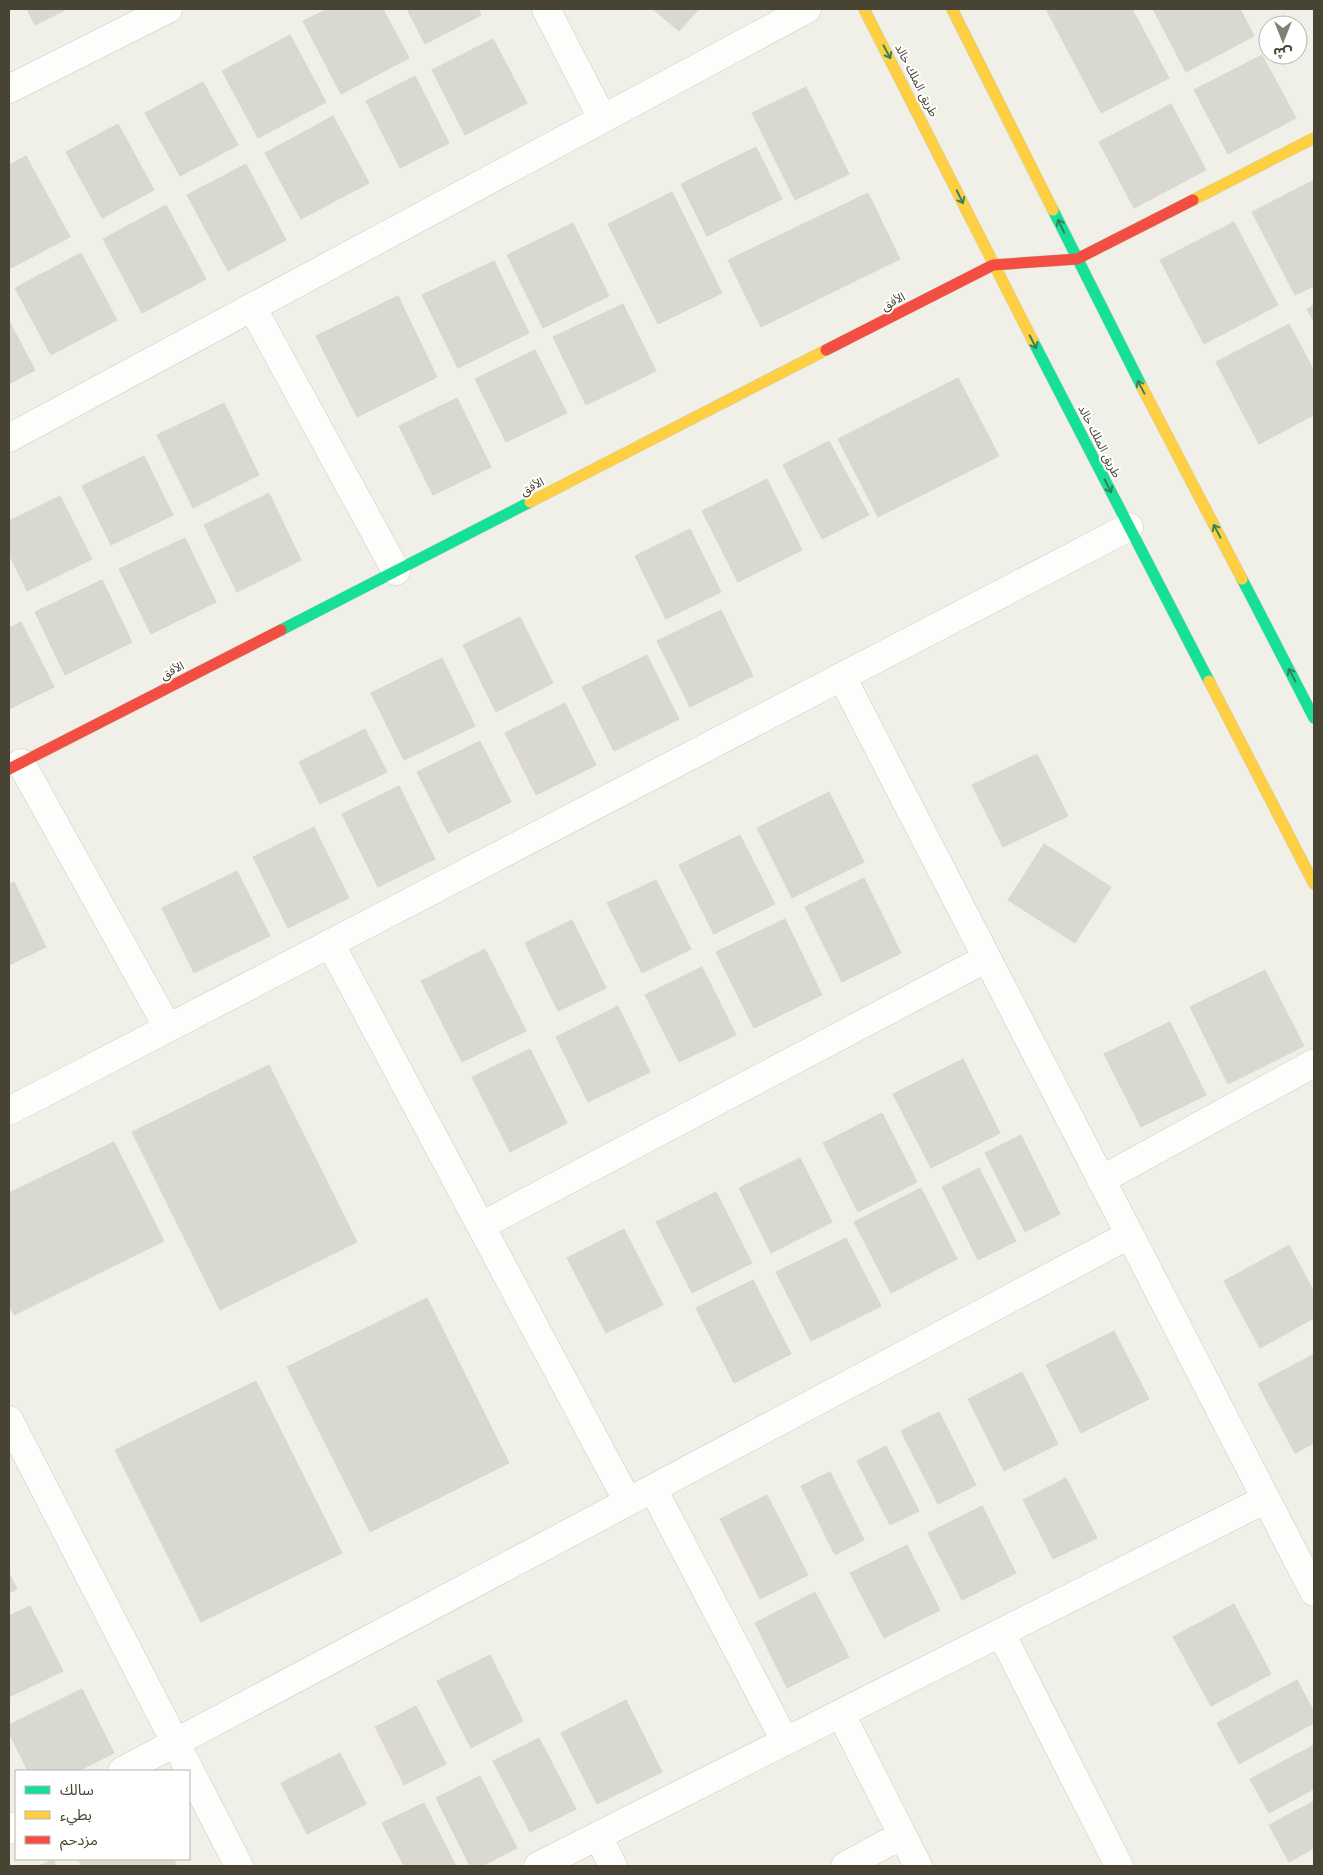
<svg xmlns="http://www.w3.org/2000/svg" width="1323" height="1875" viewBox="0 0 1323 1875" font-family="Poppins,'Noto Sans Arabic',sans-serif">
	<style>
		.building { fill: #dad9d1; stroke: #d9d8ce }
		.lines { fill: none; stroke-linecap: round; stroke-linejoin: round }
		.street-casing { stroke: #cccbc3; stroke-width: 29 }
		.fast-casing { stroke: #d0d0bf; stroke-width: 12 }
		.slow-casing { stroke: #d0d0bf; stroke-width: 12 }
		.jam-casing { stroke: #d0d0bf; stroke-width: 12 }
		.street { stroke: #fdfdfc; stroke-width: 28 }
		.fast { stroke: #16e098; stroke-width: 11 }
		.slow { stroke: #ffcf43; stroke-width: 11 }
		.jam { stroke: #f24e42; stroke-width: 11 }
		.oneway { stroke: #34825c }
		.labels { text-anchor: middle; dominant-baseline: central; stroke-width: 4; stroke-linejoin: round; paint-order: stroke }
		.street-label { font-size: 12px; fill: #484434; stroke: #fff }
	</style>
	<rect width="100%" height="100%" fill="#f0f0e8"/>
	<path class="building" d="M27 9H67L35 25Z
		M328 9H383L409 58 341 94 303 21Z
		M407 9H478L481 15 425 44Z
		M653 9H699L679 31Z
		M1046 9H1132L1169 78 1101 113Z
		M1153 9H1240L1254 36 1186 72Z
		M290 35 326 102 258 138 222 71Z
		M493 39 527 103 465 135 432 70Z
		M1262 55 1296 118 1228 154 1194 90Z
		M415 76 449 143 400 168 366 101Z
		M203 82 238 145 180 176 145 113Z
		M806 87 849 174 795 200 752 113Z
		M1171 104 1206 170 1134 208 1099 142Z
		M333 116 369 183 301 219 265 153Z
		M118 124 154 190 102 218 66 152Z
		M756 147 782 199 707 236 681 184Z
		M26 156 70 237 11 268 9 263V165Z
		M246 164 286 240 228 271 187 195Z
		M1314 180V286L1295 295 1252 212Z
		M672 192 722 293 658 324 608 224Z
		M868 193 900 259 761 327 728 260Z
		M166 205 206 279 142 313 103 239Z
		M1234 222 1278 305 1204 344 1160 260Z
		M573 223 609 296 543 328 507 255Z
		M81 253 117 320 51 355 15 288Z
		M494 261 529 333 458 368 422 295Z
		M398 296 437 377 357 417 316 336Z
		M623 304 656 371 586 405 553 337Z
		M1314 305V322L1307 309Z
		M9 321 35 370 9 384Z
		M1289 324 1314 371V415L1259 444 1216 362Z
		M535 350 567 413 506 442 475 379Z
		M958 378 999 456 878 517 838 439Z
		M457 398 491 467 433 495 399 426Z
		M224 403 259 475 193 508 157 435Z
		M829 441 869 515 822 539 783 465Z
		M144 456 173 515 111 545 82 486Z
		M767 479 802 550 738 582 702 511Z
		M269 493 301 560 237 592 204 525Z
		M60 496 92 559 27 591 9 554V521Z
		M690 529 721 592 666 619 635 556Z
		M185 538 216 602 151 634 119 569Z
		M102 580 132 642 65 675 35 612Z
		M721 610 753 676 690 707 657 641Z
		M520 617 553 683 496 712 463 645Z
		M21 622 54 687 9 709V628Z
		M647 655 679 719 614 751 582 687Z
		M442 658 475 726 404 760 371 693Z
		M565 703 596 765 536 795 505 733Z
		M365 729 387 772 320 804 299 762Z
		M480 741 511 802 448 833 417 772Z
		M1037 754 1068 816 1003 847 972 785Z
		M399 786 435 859 378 887 342 814Z
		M829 792 864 862 792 898 757 828Z
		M314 827 349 898 288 928 253 857Z
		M740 835 775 904 714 934 679 865Z
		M1044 844 1111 887 1075 943 1008 900Z
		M237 871 270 936 194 973 162 908Z
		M864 878 901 953 842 982 805 907Z
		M656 880 691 949 642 973 607 903Z
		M14 882 46 947 9 965V885Z
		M785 919 822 995 754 1028 716 952Z
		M572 920 606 988 558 1011 525 943Z
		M485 949 526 1031 462 1062 421 981Z
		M702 967 736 1035 679 1062 645 995Z
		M1265 970 1304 1046 1228 1084 1190 1007Z
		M618 1006 650 1072 588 1102 556 1037Z
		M1170 1022 1206 1095 1141 1127 1104 1054Z
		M530 1049 567 1123 510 1152 472 1077Z
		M963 1059 1000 1133 931 1168 893 1094Z
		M269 1065 357 1242 220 1310 132 1132Z
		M882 1113 917 1182 858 1212 823 1143Z
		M1021 1135 1060 1214 1025 1232 985 1153Z
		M114 1142 164 1241 14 1315 9 1304V1193Z
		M800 1158 832 1222 771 1253 739 1188Z
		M979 1168 1016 1241 978 1260 942 1187Z
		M921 1188 957 1259 891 1293 854 1222Z
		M716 1192 752 1263 692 1293 656 1222Z
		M624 1229 663 1305 606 1333 567 1258Z
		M846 1238 881 1306 811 1341 776 1272Z
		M1289 1245 1314 1292V1318L1260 1348 1224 1281Z
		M753 1280 791 1354 734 1383 696 1308Z
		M427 1298 509 1463 370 1532 287 1367Z
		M1114 1331 1149 1399 1081 1433 1046 1365Z
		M1314 1354V1443L1295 1453 1258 1384Z
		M1022 1372 1058 1444 1004 1471 968 1399Z
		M256 1381 342 1553 201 1622 115 1450Z
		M939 1412 976 1485 938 1504 901 1431Z
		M886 1446 919 1511 890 1525 857 1461Z
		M830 1472 864 1540 835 1555 801 1486Z
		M1066 1478 1097 1538 1053 1559 1023 1500Z
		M767 1495 808 1575 760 1599 720 1519Z
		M982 1506 1016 1573 962 1600 928 1533Z
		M907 1545 940 1610 884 1638 850 1573Z
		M9 1573 17 1589 9 1593Z
		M815 1592 849 1657 787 1688 755 1623Z
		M1234 1604 1271 1674 1211 1706 1173 1637Z
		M30 1606 63 1671 9 1697V1616Z
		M490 1655 523 1721 471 1748 437 1681Z
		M1297 1680 1314 1712V1723L1239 1764 1217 1723Z
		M82 1689 114 1753 78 1771H28L9 1733V1725Z
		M626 1700 662 1772 597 1804 561 1733Z
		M416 1706 446 1764 404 1785 375 1727Z
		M539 1738 576 1809 530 1832 493 1761Z
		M1314 1745V1789L1269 1813 1250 1779Z
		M340 1753 366 1804 307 1834 281 1783Z
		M480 1776 517 1848 482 1866H470L436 1798Z
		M1314 1801V1848L1289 1862 1269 1825Z
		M424 1803 456 1866H404L382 1823Z
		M53 1859 56 1866H39Z
		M78 1859H173L177 1866H82Z"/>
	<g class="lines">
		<defs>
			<path id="street" d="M546 9 602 118
				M9 89 168 9
				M252 307 396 571
				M9 438 807 9
				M842 677 1314 1592
				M21 763 168 1028
				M330 943 628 1502
				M9 1111 1129 527
				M1101 1180 1314 1063
				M481 1226 987 958
				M9 1420 239 1866
				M653 1489 785 1741
				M1001 1633 1119 1866
				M841 1714 918 1866
				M122 1771 1129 1235
				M9 1830 16 1826
				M598 1836 613 1866
				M538 1866 1266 1499
				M845 1866 902 1835"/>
			<path id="fast" d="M1053 210 1142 387
				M1033 341 1209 681
				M1242 579 1314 718
				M281 630 530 502"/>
			<path id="slow" d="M864 9 1033 341
				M952 9 1053 210
				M1193 200 1314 138
				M1142 387 1242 579
				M530 502 826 350
				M1209 681 1314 884"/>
			<path id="jam" d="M826 350 993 265 1077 259 1193 200
				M9 769 281 630"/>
		</defs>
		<use href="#street" class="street-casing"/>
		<use href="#fast" class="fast-casing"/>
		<use href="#slow" class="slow-casing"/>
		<use href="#jam" class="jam-casing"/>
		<use href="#street" class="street"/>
		<use href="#fast" class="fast"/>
		<use href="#slow" class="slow"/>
		<use href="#jam" class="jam"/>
	</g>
	<defs><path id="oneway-shaft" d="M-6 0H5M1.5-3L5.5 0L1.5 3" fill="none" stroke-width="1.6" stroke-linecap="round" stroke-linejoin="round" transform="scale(1.25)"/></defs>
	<g class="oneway">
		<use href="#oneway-shaft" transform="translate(887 52) rotate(62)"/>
		<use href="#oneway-shaft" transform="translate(960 197) rotate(64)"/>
		<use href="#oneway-shaft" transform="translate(1061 226) rotate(-116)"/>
		<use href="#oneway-shaft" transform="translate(1033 342) rotate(63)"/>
		<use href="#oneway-shaft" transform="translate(1141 387) rotate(-118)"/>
		<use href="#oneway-shaft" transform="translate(1108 486) rotate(63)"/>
		<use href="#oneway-shaft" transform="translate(1217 531) rotate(-118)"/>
		<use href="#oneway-shaft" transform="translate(1292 675) rotate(-118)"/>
	</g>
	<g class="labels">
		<g class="street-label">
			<text transform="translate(917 80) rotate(63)">طريق الملك خالد</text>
			<text transform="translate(893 301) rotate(-27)">الأفق</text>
			<text transform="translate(1100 441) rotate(63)">طريق الملك خالد</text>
			<text transform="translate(532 486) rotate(-27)">الأفق</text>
			<text transform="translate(172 670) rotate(-27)">الأفق</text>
		</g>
	</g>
	<rect width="1323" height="1875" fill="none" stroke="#484434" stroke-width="20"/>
	<rect x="15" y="1770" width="175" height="90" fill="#ffffff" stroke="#b6b4ae"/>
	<rect x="25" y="1786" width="25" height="8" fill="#16e098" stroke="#b6b4ae"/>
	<text x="60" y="1795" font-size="15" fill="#484434">سالك</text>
	<rect x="25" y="1811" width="25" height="8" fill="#ffcf43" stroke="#b6b4ae"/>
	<text x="60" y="1820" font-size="15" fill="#484434">بطيء</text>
	<rect x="25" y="1836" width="25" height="8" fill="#f24e42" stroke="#b6b4ae"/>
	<text x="60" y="1845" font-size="15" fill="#484434">مزدحم</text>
	<g transform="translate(1283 40) rotate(180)"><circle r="24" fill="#ffffff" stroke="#b6b4ae"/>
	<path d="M0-4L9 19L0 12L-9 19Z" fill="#838073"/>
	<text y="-8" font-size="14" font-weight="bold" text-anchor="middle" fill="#484434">ش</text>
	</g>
</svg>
